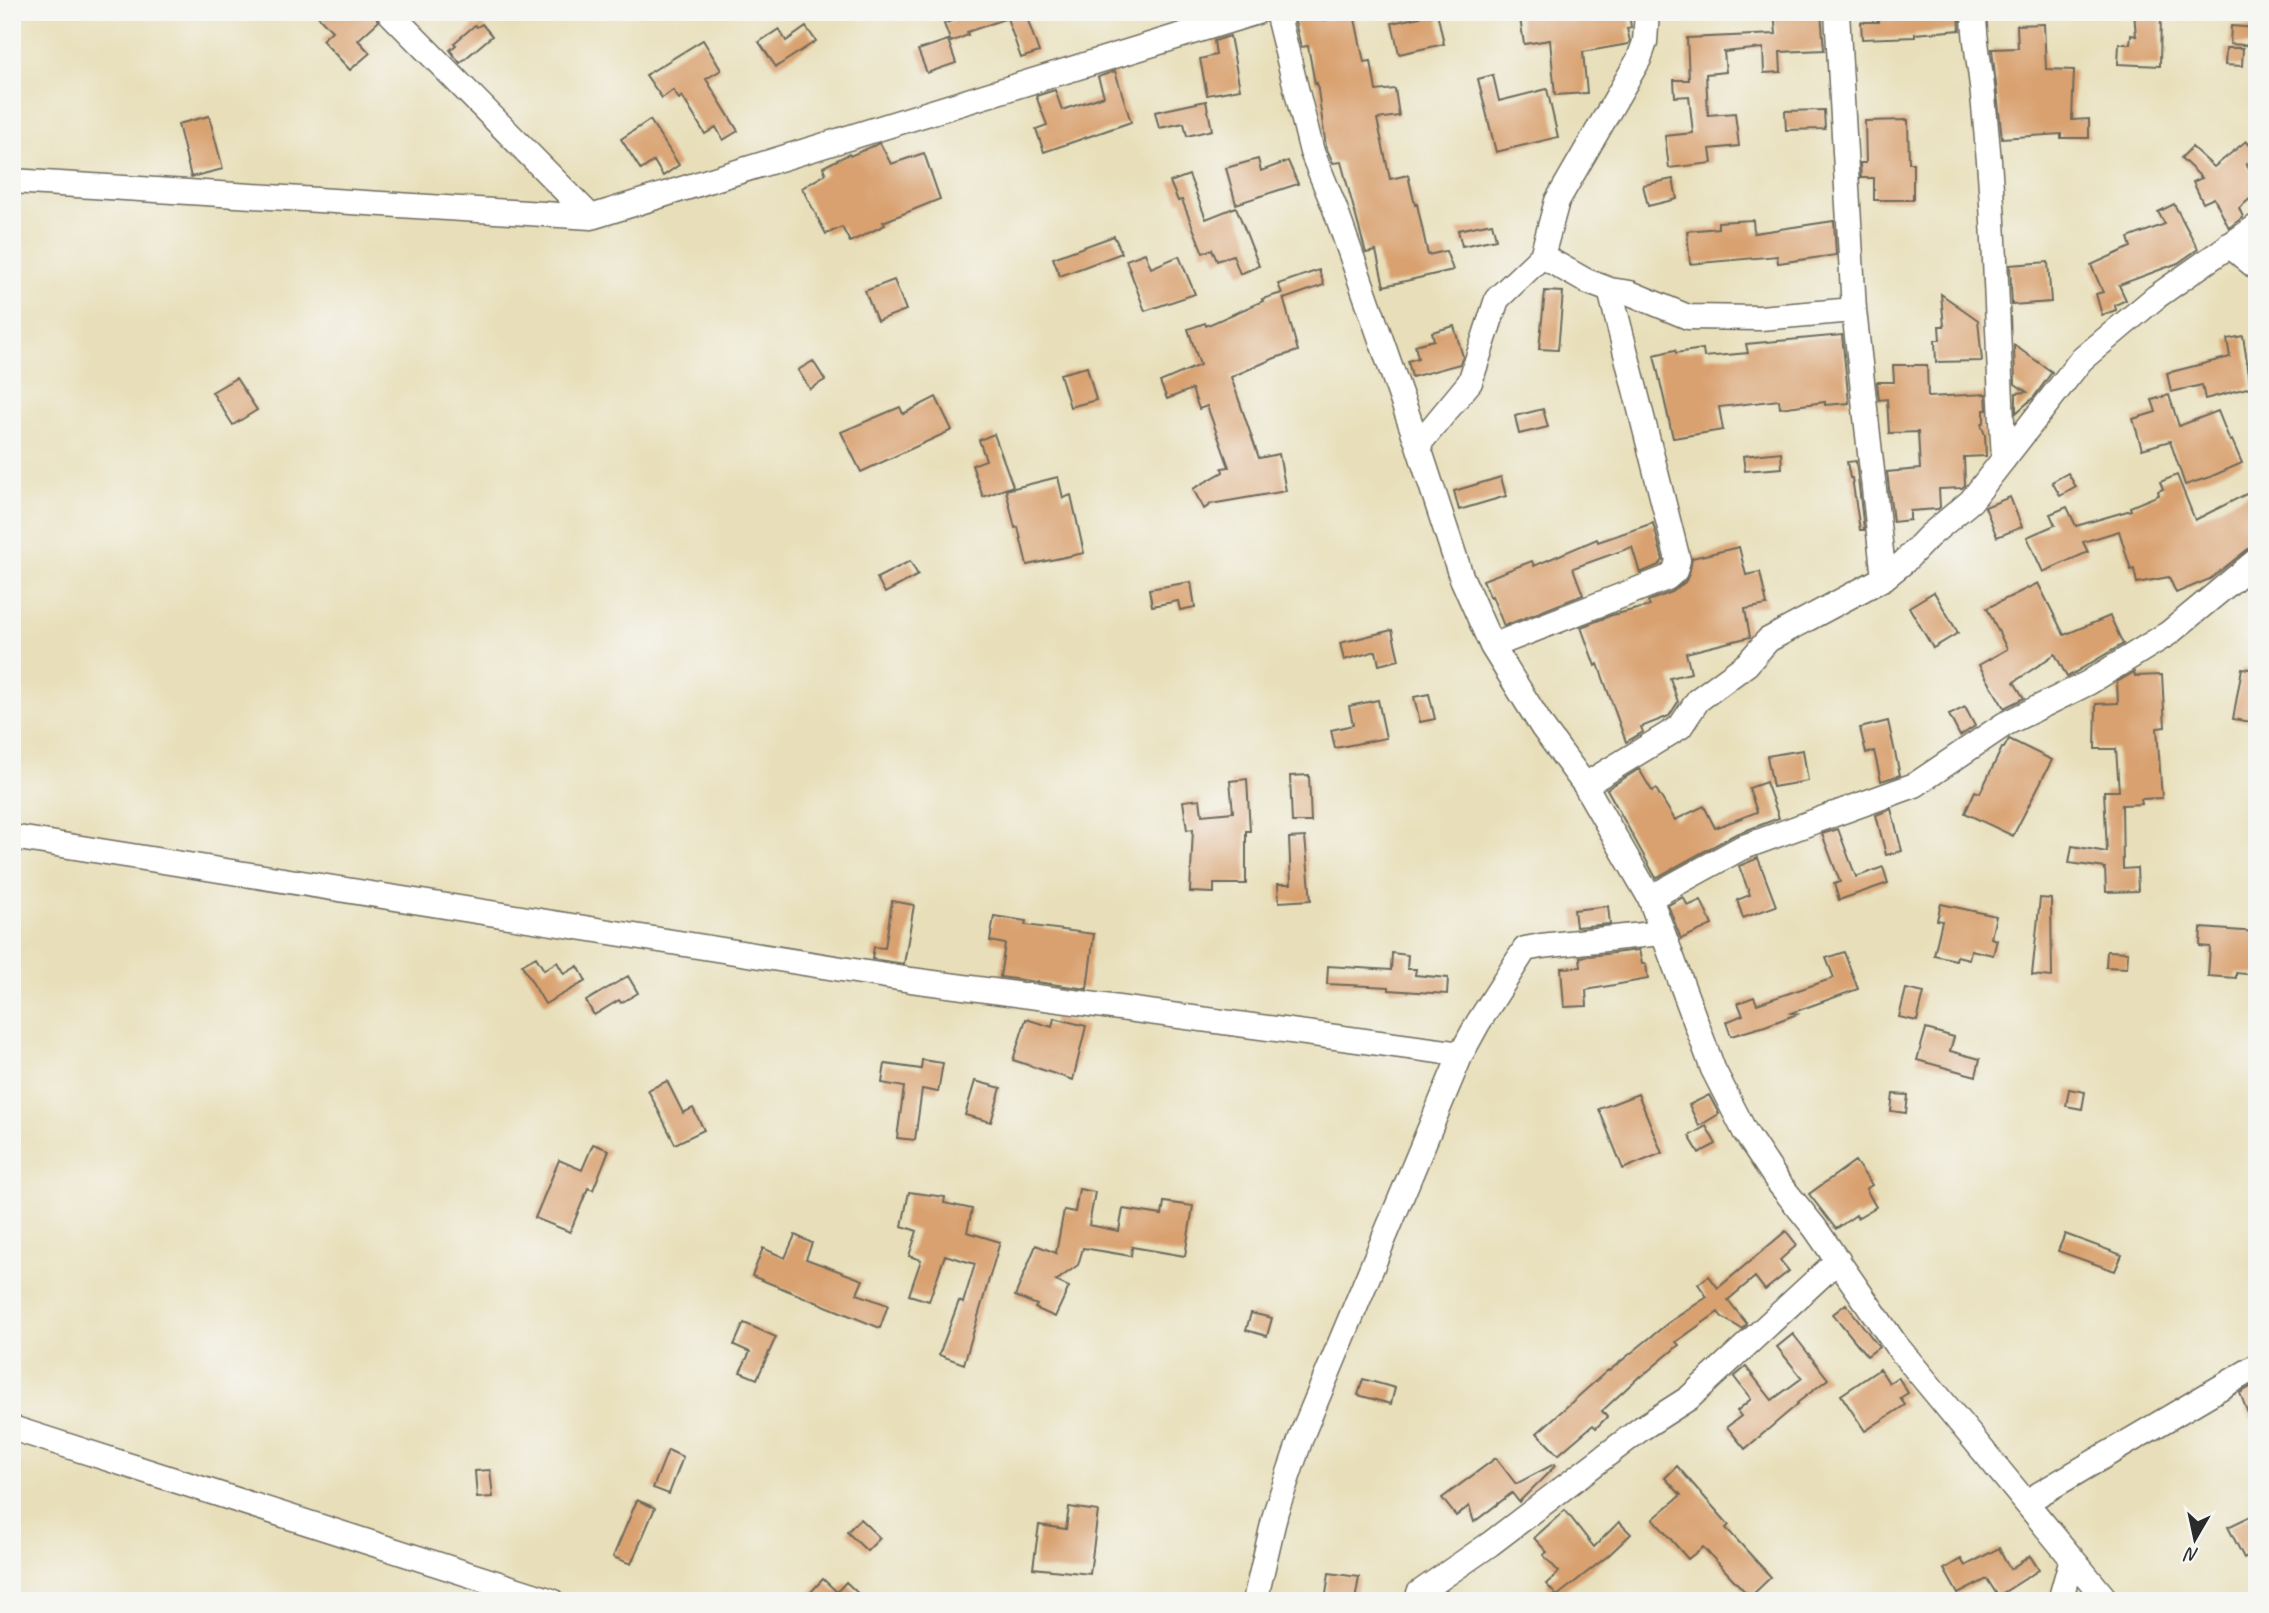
<svg xmlns="http://www.w3.org/2000/svg" width="2269" height="1613" viewBox="0 0 2269 1613" font-family="Caveat,sans-serif">
	<style>
		.building { fill: #d9a170 }
		.lines { fill: none; stroke-linecap: round; stroke-linejoin: round }
		.minor-casing { stroke: #6d6a5d; stroke-width: 27 }
		.minor { stroke: #fff; stroke-width: 24 }
	</style>
	<rect width="100%" height="100%" fill="#f6f6f2"/>
	<filter id="ink" filterUnits="userSpaceOnUse"><feTurbulence type="fractalNoise" baseFrequency=".0143" numOctaves="2"/><feDisplacementMap in="SourceGraphic" scale="14" xChannelSelector="R" yChannelSelector="G"/><feConvolveMatrix kernelMatrix="1 2 1 2 8 2 1 2 1" color-interpolation-filters="sRGB"/></filter>
	<filter id="wash" filterUnits="userSpaceOnUse"><feTurbulence type="fractalNoise" baseFrequency=".00686" numOctaves="4" result="noise"/><feDisplacementMap in="SourceGraphic" scale="28" xChannelSelector="R" yChannelSelector="G"/><feGaussianBlur stdDeviation="1.57" result="paint"/><feColorMatrix in="noise" values="0 0 0 0 0 0 0 0 0 0 0 0 0 0 0 0 0 1.4 0 .05"/><feComposite in="paint" operator="in"/></filter>
	<g filter="url(#wash)">
		<rect width="100%" height="100%" fill="#e8dfba"/>
		<g id="blocks">
			<path class="building" d="M314 12H375L378 22 358 40 370 53 350 70 322 40 332 31Z
				M973 12H1025L1039 52 1021 58 1007 18 967 32 968 35 951 42 944 24Z
				M1322 12 1323 20 1354 14 1364 62 1371 61 1376 91 1395 89 1399 116 1377 119 1390 179 1408 175 1415 205 1417 204 1428 255 1446 251 1453 270 1384 286 1376 251 1366 253 1341 162 1333 163 1326 147 1317 83 1315 84 1308 46 1301 47 1294 18Z
				M1419 12H1437L1444 44 1399 54 1392 23 1420 17Z
				M1519 12H1629L1631 28 1627 29 1630 41 1628 44 1583 52 1587 93 1555 95 1550 40 1524 44Z
				M1774 12H1821L1824 50 1780 52 1781 72 1764 73 1763 48 1724 52 1726 72 1706 74 1708 115 1735 113 1739 146 1710 149 1712 163 1669 168 1665 136 1693 133 1689 96 1675 97 1674 80H1689L1687 38 1776 34Z
				M1879 12H1959L1960 30 1915 34V37L1862 39 1861 22H1879Z
				M2134 12H2161L2160 66 2118 64 2119 44H2130L2131 35 2136 36Z
				M482 24 492 36 460 63 450 50 456 45 454 43 475 25 477 27Z
				M2044 24 2046 69 2074 70 2072 120 2089 119V138H2061V134L2002 138 1992 49 2018 48 2017 25Z
				M2231 26 2257 28V46L2230 44Z
				M806 27 816 41 776 67 759 42 779 29 786 41Z
				M1230 36 1240 89 1207 95 1200 59 1216 55 1214 41Z
				M703 40 721 70 706 79 738 131 723 140 716 127 705 134 682 96 679 99 673 90 662 98 646 75Z
				M948 40 956 63 927 73 918 50Z
				M2226 48H2243L2242 66 2225 65Z
				M1115 71 1131 122 1044 152 1036 129 1047 125 1036 96 1055 90 1062 110 1104 96 1098 77Z
				M1493 75 1499 101 1547 89 1558 137 1496 152 1478 79Z
				M1206 101 1212 130 1187 136 1184 123 1159 128 1155 112Z
				M1824 110 1825 129 1786 130 1785 111Z
				M209 116 223 169 191 177 178 124Z
				M650 120 679 165 663 176 654 161 641 170 621 139Z
				M1908 120 1909 163H1913V200H1874V178H1861L1860 163H1866L1865 121Z
				M2246 141 2257 153V156L2246 165 2257 178V193L2239 208 2243 217 2229 228 2214 198 2203 203 2193 182 2202 178 2181 158 2192 147 2214 167Z
				M880 143 891 164 924 153 940 199 883 222 885 225 850 242 842 227 826 234 802 188 826 174 823 167 849 154 850 156Z
				M1258 159 1261 171 1288 161 1298 184 1236 204 1226 168Z
				M1189 175 1206 219 1236 207 1259 266 1240 274 1233 255 1217 261 1212 249 1203 253 1182 200 1178 201 1170 182Z
				M1673 179 1677 199 1648 206 1643 185Z
				M2174 204 2198 249 2178 263 2119 285 2126 300 2115 305 2116 310 2102 315 2096 294 2103 292 2091 265 2131 247 2128 238 2165 224 2158 212Z
				M1753 220 1754 233 1834 221 1836 255 1778 263 1777 256 1690 264 1687 231 1718 228V222Z
				M1492 223 1496 239 1462 246 1458 230Z
				M1114 236 1122 253 1060 276 1053 258Z
				M1145 253 1151 268 1179 256 1195 294 1145 311 1126 260Z
				M2048 262 2051 302 2012 305 2010 265Z
				M1319 270 1324 285 1284 299 1283 297 1298 351 1275 358 1231 377 1259 458 1279 454 1286 491 1211 504 1204 509 1193 489 1223 472 1222 468 1229 467 1207 406 1199 409 1192 389 1167 399 1160 382 1200 365 1188 329 1205 323 1206 326 1263 301 1262 299 1282 293 1278 284Z
				M894 280 906 310 877 321 865 291Z
				M1545 291 1563 292 1558 350 1539 349Z
				M1941 294 1978 320 1982 361 1936 362 1935 340H1940L1939 326H1944Z
				M1454 326 1463 357 1460 364 1412 377 1408 361 1418 358 1415 345 1434 340 1432 332Z
				M1842 335 1849 403 1825 405V402L1780 408 1779 400 1719 407 1723 430 1673 438 1654 355 1675 350 1676 353 1703 349 1704 357 1748 353 1746 344Z
				M2243 336 2251 387 2205 399 2202 385 2171 392 2167 373 2230 357 2227 339Z
				M2014 345 2052 372 2034 397 2016 413V393L2027 392 2015 384Z
				M813 361 825 380 810 389 798 370Z
				M1893 365H1927L1928 397 1986 394 1987 410H1984V422L1981 424 1985 435 1986 456 1964 457 1965 485 1962 488 1939 489 1940 507 1938 509 1910 511V520L1893 522 1887 472 1920 469 1918 432 1889 433 1887 399 1879 400 1877 382H1894Z
				M1087 367 1096 400 1070 407 1060 374Z
				M236 378 257 410 233 425 212 392Z
				M2169 395 2179 426 2218 411 2230 441 2232 440 2242 463 2210 477 2185 485 2170 441 2142 449 2133 419 2156 412 2152 400Z
				M936 397 952 430 861 472 841 432 900 407 903 414Z
				M1543 409 1548 427 1519 434 1515 416Z
				M994 434 1013 486 983 497 972 465 986 460 979 440Z
				M1781 452 1782 468 1745 471 1743 456Z
				M1856 461 1864 530H1860L1852 478H1850L1847 462Z
				M2068 473 2076 487 2060 496 2052 482Z
				M2177 475 2195 520 2252 491 2257 500V545L2248 549 2210 579 2176 593 2169 577 2137 583 2134 569 2131 570 2119 531 2083 542 2088 552 2043 572 2027 537 2055 525 2050 514 2067 507 2076 526 2131 510 2130 507 2159 495 2158 491 2163 489 2160 482Z
				M1058 477 1063 498 1071 495 1084 553 1027 565 1018 527 1015 528 1006 490Z
				M1501 477 1506 496 1459 510 1454 491Z
				M2010 497 2022 527 1997 537 1985 507Z
				M1653 523 1663 560 1659 565 1640 573 1632 547 1573 568 1583 595 1504 626 1492 596 1490 597 1483 580 1532 561 1534 566 1597 539 1598 542Z
				M1739 547 1746 575 1760 572 1767 605 1745 609 1750 637 1686 653 1691 673 1670 678 1678 702 1669 716 1641 727 1643 732 1626 742 1598 664 1595 666 1581 627 1612 615 1650 606 1648 601 1672 592 1685 582 1689 575 1692 558Z
				M910 561 918 575 885 593 877 578Z
				M1191 582 1195 607 1180 610 1178 601 1152 606 1149 589Z
				M2038 583 2064 635 2110 616 2123 644 2067 677 2055 654 2014 682 2024 698 2004 708 1979 665 2007 649 1987 608Z
				M1934 592 1958 633 1933 648 1909 607Z
				M1392 630 1399 660 1379 665 1376 651 1344 660 1340 643Z
				M2242 668 2257 670V723L2233 719Z
				M2134 672 2135 676 2162 675 2165 727 2157 728 2162 798 2141 799 2142 804 2122 805 2123 869 2137 868 2138 891 2106 892 2105 868 2069 863 2072 846 2107 852 2104 791H2119L2116 749H2095L2096 704 2118 703 2117 682Z
				M1429 694 1435 719 1420 722 1414 697Z
				M1378 700 1386 738 1335 748 1331 730 1353 725 1349 706Z
				M1965 707 1975 726 1960 736 1949 715Z
				M1888 721 1900 775 1881 781 1874 751 1866 753 1860 728Z
				M2009 739 2052 760 2013 836 1965 813 1975 791 1980 793 2002 748H2004Z
				M1803 750 1808 781 1773 787 1767 756Z
				M1639 769 1652 791 1656 789 1675 820 1704 806 1715 828 1757 812 1749 788 1766 782 1779 818 1734 835 1656 878 1607 789Z
				M1309 775 1311 822H1292L1290 776Z
				M1247 779 1250 831H1246V884H1214V893L1190 892 1193 829 1187 830 1183 801 1200 799 1202 815 1233 812 1230 781Z
				M1891 809 1902 851 1886 855 1876 815Z
				M1838 829 1856 877 1883 867 1888 883 1839 900 1834 884 1840 882 1822 834Z
				M1305 837 1311 900 1279 902 1278 884H1291L1289 838Z
				M1758 858 1776 906 1743 918 1737 900 1750 895 1739 866Z
				M1683 897 1688 906 1701 900 1712 925 1681 939 1668 905Z
				M2040 898 2051 899 2052 977 2032 975Z
				M892 901 914 905 904 964 872 959 874 947 885 948Z
				M1941 904 1996 916 1991 938 1997 940 1993 955 1971 950 1969 959 1957 956 1956 960 1934 955 1942 921 1937 920Z
				M1608 906 1610 924 1576 927 1574 910Z
				M994 916 1026 921 1025 925 1094 934 1087 989 1000 977 1005 944 990 941Z
				M2201 928 2257 932V975L2236 973V978L2208 976 2210 947 2200 946Z
				M1639 950 1642 964H1646L1648 979 1586 990 1587 1006 1564 1007 1561 968 1581 967 1580 957Z
				M2107 951 2128 952 2127 968 2106 967Z
				M1844 952 1858 989 1791 1013 1797 1014 1765 1026 1731 1036 1726 1022 1743 1015 1738 1003 1754 997 1757 1004 1834 978 1826 958Z
				M1392 953 1408 955 1407 969H1416L1415 975 1448 978 1447 994 1389 990V987L1327 984 1328 966 1391 970Z
				M536 957 544 970 557 962 564 974 578 966 586 981 545 1004 522 965Z
				M628 976 638 993 621 1003 619 1000 594 1015 586 1001Z
				M1906 989 1924 993 1917 1021 1899 1017Z
				M1054 1018 1086 1026 1073 1080 1013 1060 1026 1019 1052 1027Z
				M1926 1029 1954 1037 1950 1051 1980 1059 1976 1076 1917 1060Z
				M922 1060 943 1063 938 1092 922 1089 915 1140 897 1138 904 1087 882 1083 885 1064 921 1069Z
				M667 1081 683 1113 693 1108 704 1130 675 1144 648 1090Z
				M975 1081 1001 1088 991 1122 965 1115Z
				M2069 1089 2085 1092 2082 1109 2066 1106Z
				M1638 1094 1662 1153 1623 1169 1599 1109Z
				M1893 1094 1908 1095 1906 1113 1891 1111Z
				M1709 1095 1719 1114 1699 1126 1689 1105Z
				M1706 1126 1716 1144 1699 1153 1689 1136Z
				M593 1144 609 1150 593 1190 588 1188 570 1232 535 1218 559 1160 582 1170Z
				M1855 1161 1872 1185 1866 1189 1876 1207 1857 1218 1856 1215 1836 1229 1809 1194Z
				M1079 1189 1095 1192 1089 1225 1119 1231 1123 1209 1162 1215 1164 1202 1193 1206 1185 1256 1132 1247 1131 1256 1083 1248 1078 1265 1056 1281 1069 1287 1055 1317 1035 1308 1037 1305 1015 1296 1036 1245 1056 1253 1064 1210 1075 1212Z
				M909 1192 945 1197 944 1203 972 1209 967 1232 1000 1242 964 1364 939 1355 959 1301 963 1303 975 1264 945 1255 929 1301 909 1295 921 1260 909 1256 917 1231 902 1226Z
				M1786 1231 1797 1245 1780 1260 1789 1271 1765 1290 1755 1277 1728 1300 1747 1324 1742 1329 1722 1317 1718 1312 1676 1342 1679 1345 1641 1377 1640 1376 1602 1411 1607 1417 1596 1428 1593 1425 1558 1455 1537 1433 1608 1370 1609 1371 1668 1323 1707 1297 1698 1284 1709 1276 1718 1288Z
				M2065 1234 2122 1255 2115 1271 2058 1251Z
				M795 1235 812 1243 806 1259 863 1280 857 1294 888 1305 880 1328 752 1276 763 1248 785 1258Z
				M1846 1304 1879 1347 1867 1356 1833 1314Z
				M1251 1313 1272 1318 1267 1336 1246 1330Z
				M744 1323 776 1337 757 1379 740 1372 750 1352 734 1345Z
				M1793 1334 1828 1379 1797 1403 1798 1404 1745 1449 1727 1427 1741 1416 1737 1411 1751 1399 1734 1377 1746 1367 1772 1400 1802 1378 1777 1347Z
				M1880 1369 1889 1383 1898 1377 1908 1393 1900 1398 1905 1405 1865 1431 1841 1395Z
				M1363 1379 1395 1388 1391 1404 1358 1395Z
				M2254 1385 2257 1392 2256 1434 2240 1393Z
				M668 1450 683 1457 669 1494 653 1488Z
				M1496 1458 1516 1484 1554 1464 1555 1466 1519 1502 1512 1493 1474 1522 1469 1506 1456 1516 1442 1498Z
				M1677 1466 1729 1525 1726 1528 1771 1577 1750 1597 1703 1547 1688 1559 1653 1519 1681 1495 1665 1478Z
				M490 1470 493 1497 477 1498 475 1471Z
				M637 1500 655 1508 631 1564 613 1557Z
				M1069 1507 1098 1511 1090 1574 1033 1568 1039 1525 1066 1529Z
				M1565 1510 1594 1547 1619 1522 1631 1534 1609 1555 1557 1596 1546 1584 1559 1572 1543 1555 1547 1552 1534 1538Z
				M2257 1513V1551L2244 1558 2228 1527Z
				M860 1519 880 1538 867 1551 847 1532Z
				M1999 1548 2010 1569 2030 1556 2039 1570 1998 1596 1987 1579 1958 1594 1944 1569 1961 1559 1965 1566Z
				M1329 1573 1359 1577 1355 1601H1325Z
				M823 1579 837 1592 846 1582 866 1601H818L810 1593Z"/>
		</g>
	</g>
	<g filter="url(#ink)">
		<use href="#blocks" fill-opacity="0" stroke="#6d6a5d" stroke-width="2"/>
		<g class="lines">
			<defs>
				<path id="minor" d="M389 12 591 217
					M1277 12 1312 152 1334 206 1418 445 1461 576 1492 646 1543 728 1585 785 1650 898 1713 1069 1745 1132 1778 1182 1815 1228 1896 1345 2107 1601
					M1837 12 1854 310 1884 578
					M1974 12C1974 32 1977 51 1980 70 1984 100 1986 131 1989 161 1997 260 1998 359 2004 459
					M12 181 591 217 1257 12
					M2229 245 2257 268
					M1542 256 1586 281 1610 290 1630 293 1688 317 1760 318 1854 310
					M1418 445 1470 382 1497 299 1542 256 1557 201 1639 59 1645 42 1647 12
					M1492 646 1667 578 1675 571 1678 560 1610 290
					M1585 785 1680 727 1698 700 1747 664 1768 640 1884 578 1904 562 1929 536 1971 501 2081 360 2156 297 2257 226
					M12 837 911 980 1461 1054
					M1650 898 1741 848 1915 785 2005 724 2088 683 2169 633 2257 560
					M12 1428 552 1601
					M2026 1502 2257 1366
					M1419 1593 1490 1544 1642 1428 1689 1398 1838 1260
					M1255 1601 1276 1511 1303 1432 1461 1054 1478 1023 1525 949 1541 946 1661 933
					M2060 1601 2072 1558"/>
			</defs>
			<use href="#minor" class="minor-casing"/>
			<use href="#minor" class="minor"/>
		</g>
	</g>
	<rect width="2269" height="1613" fill="none" stroke="#f6f6f2" stroke-width="42"/>
	<g transform="translate(2195 1539) rotate(189)" stroke="#f6f6f2" stroke-width="5" paint-order="stroke">
	<path d="M0-5L12 26L0 18L-12 26Z" fill="#2b2b2b"/>
	<text y="-10" font-size="19" font-weight="bold" text-anchor="middle" fill="#2b2b2b">N</text>
	</g>
</svg>
